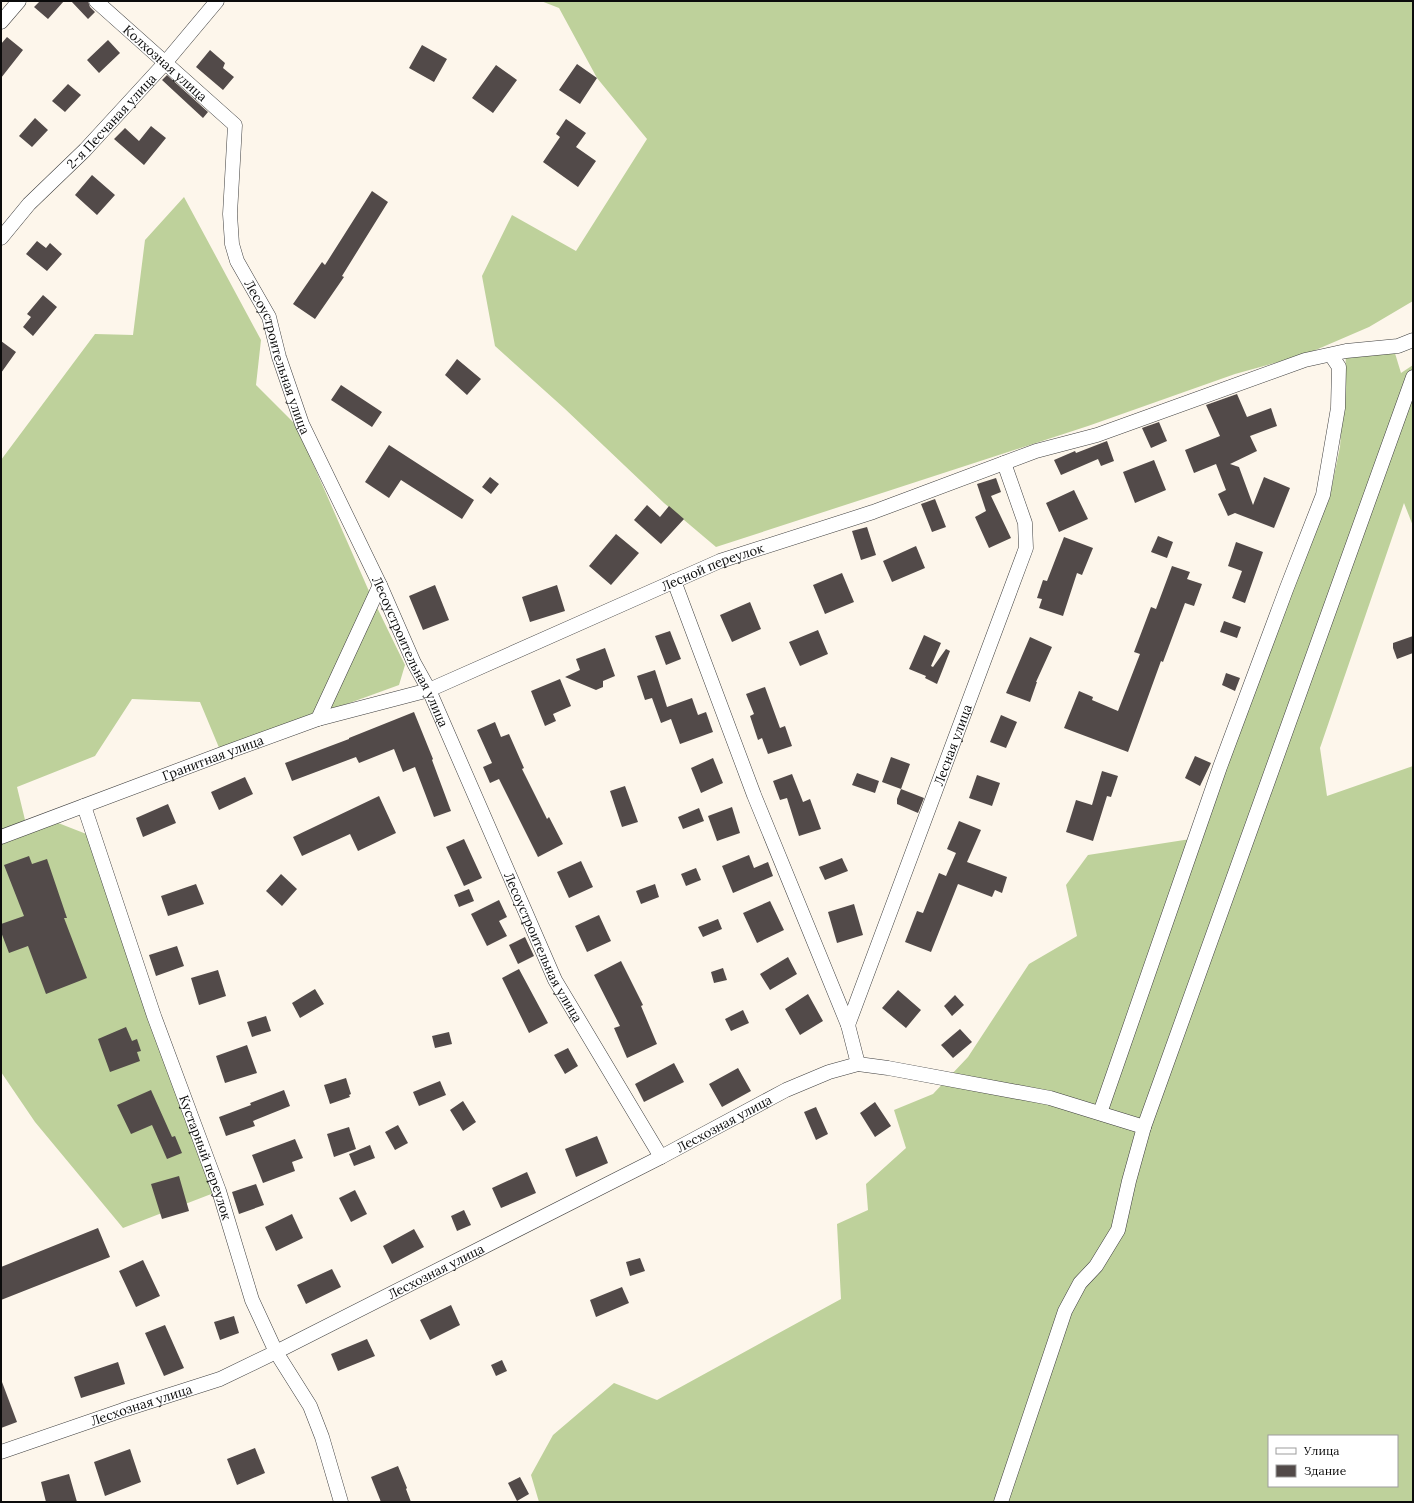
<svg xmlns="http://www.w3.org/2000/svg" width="1414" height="1503" viewBox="0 0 1414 1503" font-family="Lora,serif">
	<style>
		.forest { fill: #bed19b; fill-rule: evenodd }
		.building { fill: #524a49 }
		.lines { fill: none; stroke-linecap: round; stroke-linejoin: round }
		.minor-casing { stroke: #3e3e3e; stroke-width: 15 }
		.minor { stroke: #fff; stroke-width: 14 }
		.labels { text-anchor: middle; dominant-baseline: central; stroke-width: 4; stroke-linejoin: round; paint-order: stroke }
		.street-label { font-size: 13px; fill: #0b0b0b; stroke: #fff }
	</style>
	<rect width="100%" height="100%" fill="#fdf6eb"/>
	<path class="forest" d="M541 1H1413V301L1369 327 1304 355 1235 374 1088 426 716 547 664 503 564 408 495 346 482 276 512 215 576 251 647 139 597 78 559 8Z
		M184 197 261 340 256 385 296 425 368 589 405 665 399 685 220 750 200 702 132 699 95 756 17 787 26 824 1 833V460L95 334 133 335 145 240Z
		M1394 350 1401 373 1413 365V526L1404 503 1320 748 1327 796 1413 766V1502H539L531 1475 553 1435 614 1383 657 1400 841 1299 837 1224 868 1210 866 1184 906 1148 894 1110 933 1094 968 1057 1029 964 1077 936 1066 885 1088 855 1197 838 1308 538 1329 500 1340 447 1346 356ZM1269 1436H1397V1486H1269Z
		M48 819 94 837 219 1191 123 1228 35 1122 1 1072V837Z"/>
	<path class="building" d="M40 1H64L48 19 34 7Z
		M71 1H88L90 7 95 12 88 19Z
		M7 37 23 50 1 78V44Z
		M108 40 120 53 99 73 87 60Z
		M422 45 447 59 434 82 409 68Z
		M210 50 225 63 223 68 234 77 223 90 196 67Z
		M577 64 597 78 580 104 559 90Z
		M496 65 517 80 493 113 472 98Z
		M167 75 208 112 203 118 162 80Z
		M68 84 81 95 65 112 52 101Z
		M35 118 48 130 32 147 19 136Z
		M566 119 586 133 576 147 596 161 578 187 543 162 560 137 556 134Z
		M151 126 166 138 144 165 114 139 125 128 139 141Z
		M92 175 115 195 97 215 75 195Z
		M372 191 388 202 342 276 344 277 315 319 293 304 322 262 325 265Z
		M37 241 46 248 50 243 62 254 47 271 26 254Z
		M43 295 57 307 33 336 23 327 31 317 27 314Z
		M1 341 16 352 1 373Z
		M457 359 481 379 467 395 445 375Z
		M341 385 382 412 372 427 331 400Z
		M1237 394 1247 417 1271 408 1277 426 1250 436 1257 451 1230 464 1239 467 1253 505 1264 477 1290 488 1274 528 1235 513 1228 516 1218 494 1226 490 1216 464 1194 473 1185 450 1220 436 1206 405Z
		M1159 422 1167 441 1151 448 1142 428Z
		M1107 441 1114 461 1101 466 1098 459 1061 475 1054 460 1075 451 1076 453Z
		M389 445 474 500 462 519 401 480 389 498 365 482Z
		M1154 460 1166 490 1135 503 1123 472Z
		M490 477 499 484 491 494 482 487Z
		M996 478 1001 492 991 496 1011 538 989 548 975 517 986 511 977 484Z
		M1074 490 1088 519 1059 532 1046 503Z
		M935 499 946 527 932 532 921 504Z
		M647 505 660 517 669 506 684 519 661 544 634 520Z
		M867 527 876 555 861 560 852 531Z
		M616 534 639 553 611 585 589 566Z
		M1158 536 1173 542 1167 558 1151 552Z
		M1064 537 1093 548 1082 575 1077 573 1063 616 1039 608 1042 599 1037 598 1043 580 1047 581Z
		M1236 542 1263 552 1245 603 1232 598 1242 571 1228 566Z
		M916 546 925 568 892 582 883 561Z
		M1172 566 1190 572 1187 579 1202 584 1194 606 1185 603 1163 662 1161 661 1128 752 1064 728 1079 691 1093 697 1092 700 1118 711 1140 654 1134 652 1151 607 1156 609Z
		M842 573 854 602 825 614 813 585Z
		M435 585 449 620 423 630 409 596Z
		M557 585 565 611 530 622 522 597Z
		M750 602 761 629 732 642 720 615Z
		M1224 621 1241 627 1237 638 1220 632Z
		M818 630 828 654 800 666 789 642Z
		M670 631 681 659 666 665 655 636Z
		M924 635 941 643 931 666 933 667 946 649 950 651 937 684 925 678 926 676 909 669Z
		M1413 636V653L1397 659 1393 648V643Z
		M1030 637 1052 647 1036 682H1037L1030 702 1006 693Z
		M605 648 615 676 603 681V687L596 690 565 677 580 670 576 659Z
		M655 670 667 707 692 698 698 715 706 712 713 732 680 744 671 719 661 723 652 698 645 700 637 676Z
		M1226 673 1240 678 1235 691 1222 685Z
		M560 679 571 706 553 714 556 721 545 726 531 691Z
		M765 687 780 728 785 726 792 746 768 754 762 738 758 740 750 716 754 714 746 694Z
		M414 712 433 759 432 760 451 811 434 817 415 767 403 772 394 749 359 763 356 757 292 781 285 763 349 739V738Z
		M1001 715 1017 722 1006 748 990 742Z
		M495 722 501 737 509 734 524 768 522 769 547 819 549 817 563 844 538 857 499 779 490 783 483 767 492 763 477 730Z
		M1195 756 1211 763 1200 786 1185 778Z
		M891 757 910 764 901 789 882 782Z
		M713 758 723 783 701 793 691 768Z
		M1102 771 1118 776 1111 797 1107 796 1093 841 1066 832 1076 800 1092 805Z
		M857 773 879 781 875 793 852 785Z
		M792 774 803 802 810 799 821 829 799 836 787 798 780 800 773 781Z
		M977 775 1000 783 992 806 969 798Z
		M245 777 253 794 219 810 211 792Z
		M625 786 638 822 622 827 610 791Z
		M901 789 924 798 918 813 897 804V799Z
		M379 796 396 833 358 851 350 834 302 856 293 837Z
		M168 804 176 823 143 837 136 818Z
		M732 807 740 833 717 841 708 816Z
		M699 808 704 821 683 829 678 817Z
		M959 821 981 830 967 862 1007 877 1002 893 995 890 992 897 958 884 931 952 905 942 917 911 923 913 939 873 946 876 956 853 947 849Z
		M464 839 482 878 464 886 446 847Z
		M749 855 754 868 768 862 773 876 733 893 722 866Z
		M29 856 32 864 47 859 67 918H64L87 978 46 994 28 946 9 953 1 932V924L24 916 4 865Z
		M842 858 848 871 825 880 819 867Z
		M581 861 593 887 569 898 557 872Z
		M696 868 701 880 686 886 681 874Z
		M281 874 297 889 282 906 266 891Z
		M196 884 204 904 168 916 161 896Z
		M655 884 659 897 641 904 636 891Z
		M469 889 474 901 459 907 454 895Z
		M499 900 507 917 499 921 507 936 487 946 471 914Z
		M770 901 784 930 757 943 743 913Z
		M854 904 863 935 837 943 828 912Z
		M599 915 611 941 587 952 575 926Z
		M718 919 722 929 703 937 698 927Z
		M525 937 534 956 518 964 509 945Z
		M177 946 184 966 156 976 149 955Z
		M788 957 797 974 770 990 760 974Z
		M621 961 643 1005 641 1006 657 1044 627 1058 614 1028 620 1026 594 975Z
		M723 968 727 980 714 983 711 972Z
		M519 969 548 1023 529 1033 502 978Z
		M218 970 226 996 199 1005 191 978Z
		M315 989 324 1004 300 1018 292 1003Z
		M898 990 921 1010 906 1028 882 1008Z
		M808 994 823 1021 800 1035 785 1009Z
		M955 995 964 1005 952 1016 944 1006Z
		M743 1010 749 1023 731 1031 725 1019Z
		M266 1016 271 1031 252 1037 247 1022Z
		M126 1027 132 1041 137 1039 141 1051 137 1052 140 1061 110 1072 98 1039Z
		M960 1029 972 1042 953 1058 941 1045Z
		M449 1032 452 1044 435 1048 432 1036Z
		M247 1045 257 1073 225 1083 216 1056Z
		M568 1048 578 1066 565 1074 554 1055Z
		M674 1063 684 1082 644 1102 635 1084Z
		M738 1068 751 1091 722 1107 709 1084Z
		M346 1078 351 1094 349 1095 350 1097 330 1104 324 1085Z
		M440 1081 446 1095 419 1106 413 1092Z
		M151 1090 172 1137 175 1136 182 1153 167 1159 152 1125 131 1134 117 1105Z
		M284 1090 290 1106 253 1121 255 1126 226 1136 219 1117 251 1105 250 1103Z
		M463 1101 476 1122 463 1131 450 1110Z
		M875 1102 891 1126 875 1137 860 1113Z
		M816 1107 828 1134 816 1140 804 1112Z
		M398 1125 408 1143 395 1150 385 1132Z
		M349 1127 356 1149 334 1157 327 1134Z
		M597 1136 608 1163 576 1177 565 1149Z
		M295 1139 303 1158 292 1162 295 1171 263 1183 252 1155Z
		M370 1145 375 1158 354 1166 349 1154Z
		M527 1172 536 1193 501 1208 492 1188Z
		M179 1176 189 1211 162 1219 151 1184Z
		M256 1184 264 1205 239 1214 232 1192Z
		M355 1190 367 1214 351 1222 339 1198Z
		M464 1210 471 1225 457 1231 451 1216Z
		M292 1214 303 1238 276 1251 265 1227Z
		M98 1228 110 1257 1 1300V1267Z
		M414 1229 424 1247 392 1264 383 1246Z
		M640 1258 645 1271 630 1276 626 1262Z
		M143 1260 160 1296 136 1307 119 1271Z
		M332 1269 341 1287 306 1304 297 1285Z
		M622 1287 629 1303 596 1317 590 1300Z
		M451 1305 460 1325 430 1340 420 1320Z
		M234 1316 239 1333 220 1340 214 1322Z
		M165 1325 184 1368 164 1376 145 1333Z
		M367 1339 375 1356 338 1371 331 1354Z
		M502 1360 507 1371 496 1376 491 1365Z
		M118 1362 125 1384 81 1398 74 1377Z
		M2 1382 17 1422 1 1428V1383Z
		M255 1448 265 1473 237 1485 227 1459Z
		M130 1449 141 1482 105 1496 94 1462Z
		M398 1466 407 1488 406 1489 411 1502H381L371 1477Z
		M69 1474 77 1502H46L41 1482Z
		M520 1477 529 1494 517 1501 508 1483Z"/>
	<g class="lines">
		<defs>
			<g id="minor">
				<path id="s1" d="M96 1 235 125 230 214 232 244 237 261 269 317 279 357 302 424 380 585 414 663 429 690 555 980 661 1157"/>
				<path d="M1 22 19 1"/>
				<path id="s2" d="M1 238 29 204 85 150 165 63 217 1"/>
				<path d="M674 581 754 795 848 1025 858 1064"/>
				<path d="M318 719 380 585"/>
				<path id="s3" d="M84 806 154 1016 219 1191 252 1300 276 1352 310 1406 322 1437 341 1502"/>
				<path id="s4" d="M1 837 227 752 318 719 429 690 720 561 873 512 1036 451 1097 435 1305 360 1346 351 1398 346 1413 340"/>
				<path id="s5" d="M848 1025 1026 548 1025 523 1004 463"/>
				<path d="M1100 1113 1220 767 1286 590 1323 495 1338 408 1339 367 1331 355"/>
				<path id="s6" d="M1 1452 123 1410 220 1379 276 1352 661 1157 786 1090 829 1072 858 1064 888 1068 1050 1098 1144 1127"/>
				<path d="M1001 1502 1065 1311 1080 1283 1096 1266 1118 1230 1129 1181 1144 1127 1413 377"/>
			</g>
		</defs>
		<use href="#minor" class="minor-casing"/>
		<use href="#minor" class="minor"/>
	</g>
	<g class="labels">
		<g class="street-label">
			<text stroke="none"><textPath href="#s1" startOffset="93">Колхозная улица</textPath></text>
			<text stroke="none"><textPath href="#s2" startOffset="161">2-я Песчаная улица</textPath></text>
			<text stroke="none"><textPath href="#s1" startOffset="428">Лесоустроительная улица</textPath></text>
			<text stroke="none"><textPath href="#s4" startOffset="762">Лесной переулок</textPath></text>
			<text stroke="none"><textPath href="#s1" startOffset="752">Лесоустроительная улица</textPath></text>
			<text stroke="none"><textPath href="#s5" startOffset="299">Лесная улица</textPath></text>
			<text stroke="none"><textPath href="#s4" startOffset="226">Гранитная улица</textPath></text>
			<text stroke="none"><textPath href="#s1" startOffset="1076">Лесоустроительная улица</textPath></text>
			<text stroke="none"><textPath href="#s6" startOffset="796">Лесхозная улица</textPath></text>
			<text stroke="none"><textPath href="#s3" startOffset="372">Кустарный переулок</textPath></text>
			<text stroke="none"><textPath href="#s6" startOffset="472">Лесхозная улица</textPath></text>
			<text stroke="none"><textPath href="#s6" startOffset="148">Лесхозная улица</textPath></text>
		</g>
	</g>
	<rect width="1414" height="1503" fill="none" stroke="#0b0b0b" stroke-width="4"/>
	<rect x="1268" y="1435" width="130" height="52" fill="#ffffff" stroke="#9d9d9d"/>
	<rect x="1276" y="1448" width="20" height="6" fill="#ffffff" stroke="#9d9d9d"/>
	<text x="1304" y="1455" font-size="12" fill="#0b0b0b">Улица</text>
	<rect x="1276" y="1465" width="20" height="12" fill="#524a49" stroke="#9d9d9d"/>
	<text x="1304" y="1475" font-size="12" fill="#0b0b0b">Здание</text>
</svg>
